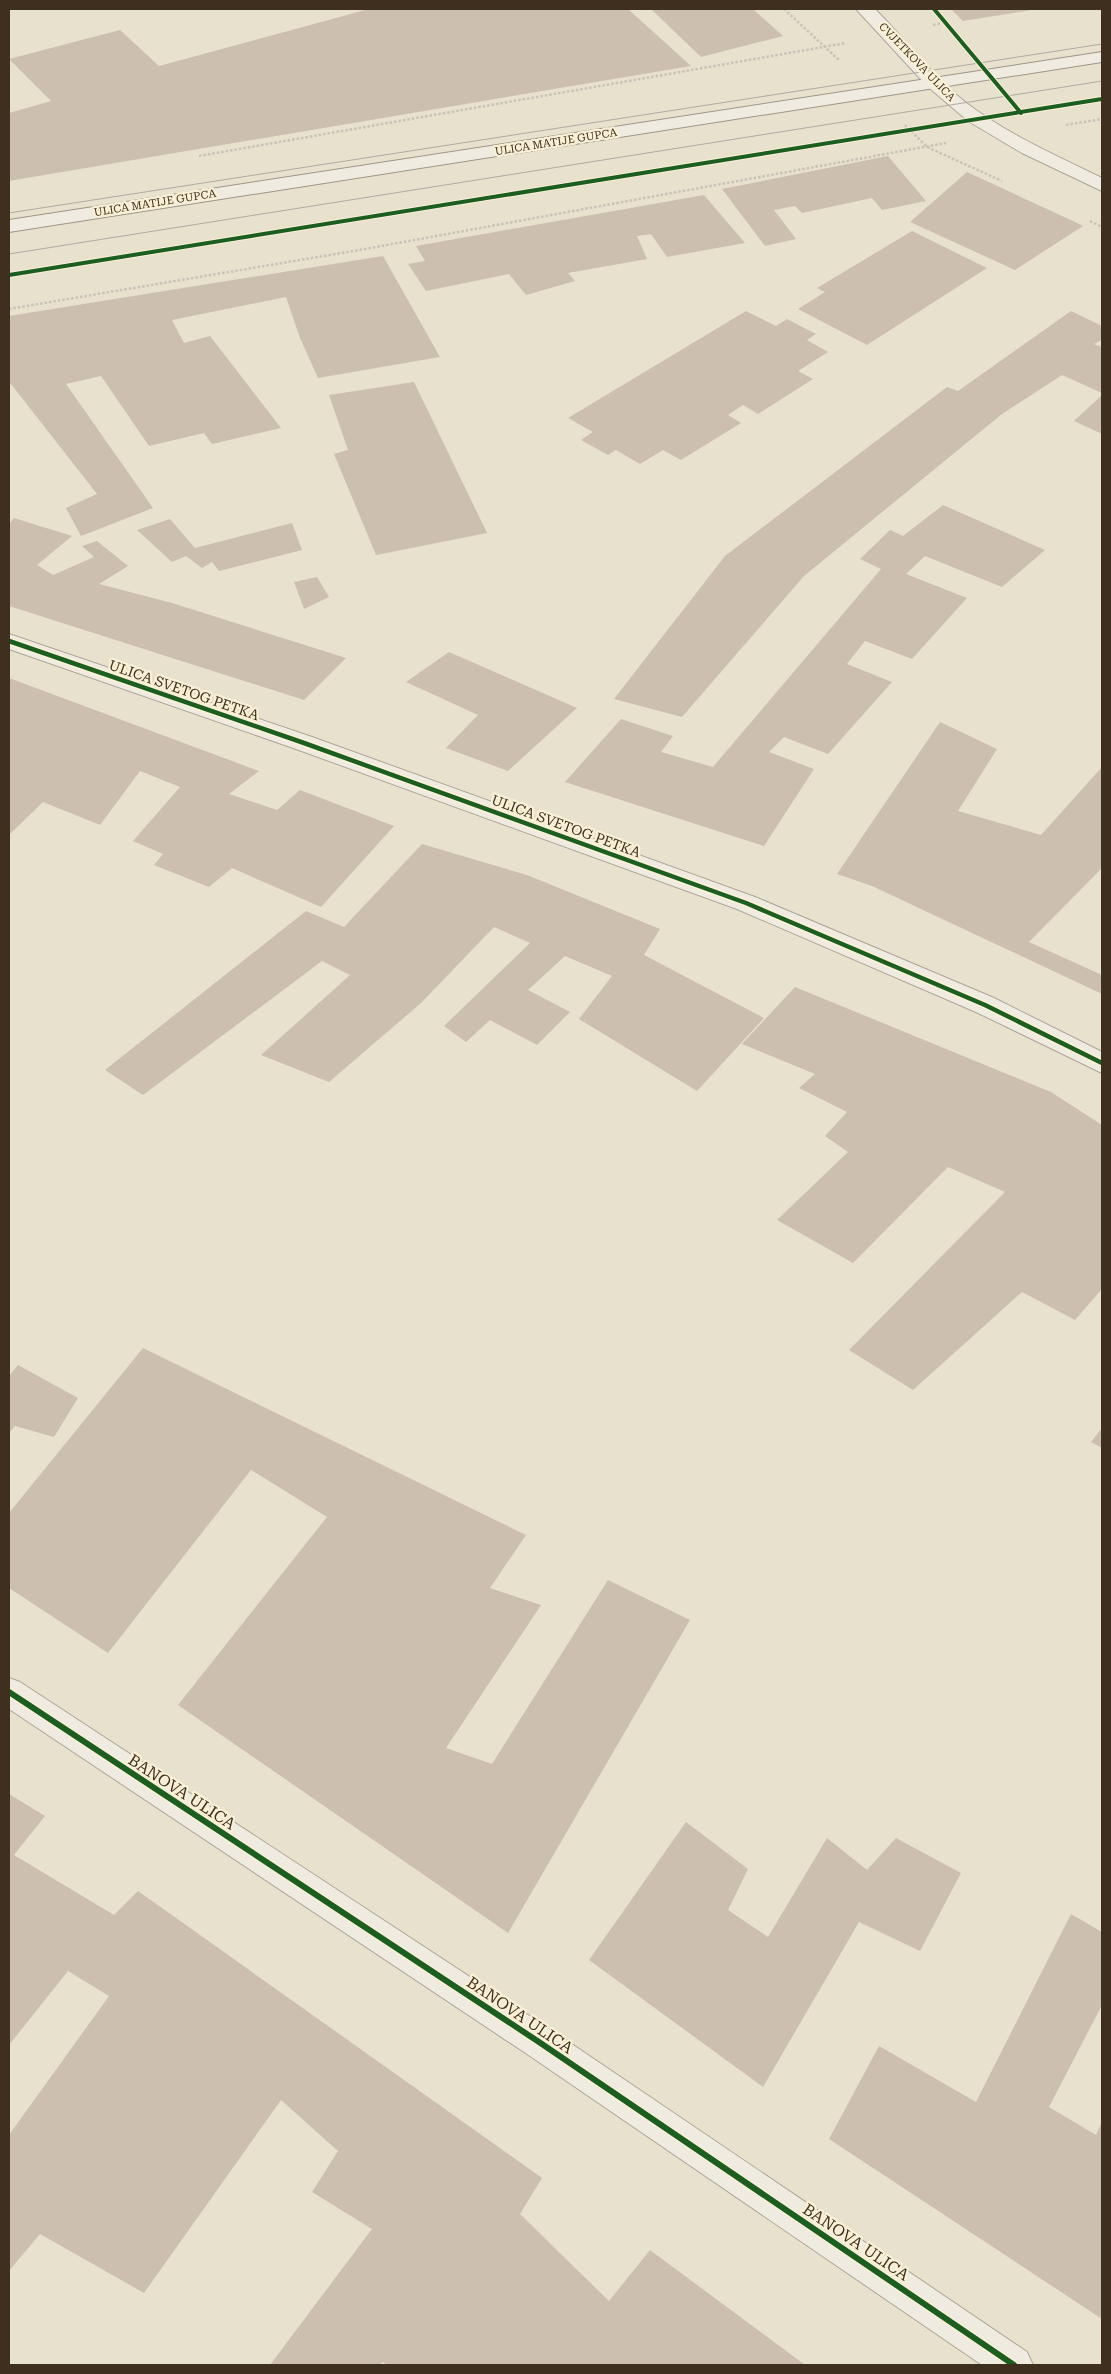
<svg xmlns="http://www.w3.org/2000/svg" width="1111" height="2374" viewBox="0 0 1111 2374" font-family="'Roboto Serif',serif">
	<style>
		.building { fill: #ccbfaf }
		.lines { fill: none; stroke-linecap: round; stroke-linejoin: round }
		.minor-casing { stroke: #ada697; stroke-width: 2 }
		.secondary-casing { stroke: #9d9587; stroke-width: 2 }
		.path { stroke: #c8c2b7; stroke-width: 2.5; stroke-dasharray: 2.5 2; stroke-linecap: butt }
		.minor { fill: #f0ebe1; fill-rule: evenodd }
		.secondary { fill: #f0ebe1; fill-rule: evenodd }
		.tram { stroke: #afaba1; stroke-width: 1 }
		.cycleway-far2-casing { stroke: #f9f0d5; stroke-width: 6 }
		.cycleway-far1-casing { stroke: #f9f0d5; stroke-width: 8 }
		.cycleway-casing { stroke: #f9f0d5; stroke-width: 9 }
		.cycleway-far2 { stroke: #1b5e20; stroke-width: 4 }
		.cycleway-far1 { stroke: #1b5e20; stroke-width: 4.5 }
		.cycleway { stroke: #1b5e20; stroke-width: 6 }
		.labels { text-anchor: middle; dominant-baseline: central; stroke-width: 4.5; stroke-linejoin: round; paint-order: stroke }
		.far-street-label { font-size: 11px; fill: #3e2f1e; stroke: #f9f0d5 }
		.street-label { font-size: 14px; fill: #3e2f1e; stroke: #f9f0d5 }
		.near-street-label { font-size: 16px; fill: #3e2f1e; stroke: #f9f0d5 }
	</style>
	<rect width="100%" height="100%" fill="#e8e1ce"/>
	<path class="building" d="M369 9H628L691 66 9 181V113L51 101 9 59 120 30 159 66Z
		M651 9H753L783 36 701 57Z
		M951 9H1032V10L963 21Z
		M888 156 926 201 882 210 872 198 802 213 795 206 774 210 796 239 765 246 722 189Z
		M967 172 1075 222 1083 226 1015 270 910 222Z
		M704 195 745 243 667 257 651 234 637 236 647 259 568 273 575 281 526 295 509 274 426 291 408 264 425 261 416 246Z
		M912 231 987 268 867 345 798 309 825 292 817 288Z
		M383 256 440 357 318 378 300 338 286 297 172 320 184 343 210 336 281 428 212 444 204 433 149 446 101 376 66 384 153 508 81 536 66 508 97 494 11 384 9 385V316Z
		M746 311 776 326 787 319 816 334 807 340 828 352 798 371 813 379 758 414 743 405 728 415 741 423 681 460 663 450 640 464 616 450 608 455 581 440 593 432 568 418Z
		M1071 311 1102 326V340L1094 344 1102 347V393L1062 375 1002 414 804 576 682 717 614 699 725 556 947 387 958 391Z
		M414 382 487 533 376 555 334 454 348 450 329 395Z
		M1102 395V434L1074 421Z
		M943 505 1045 550 1002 587 925 556 906 574 967 598 912 659 865 641 847 664 892 682 828 754 784 737 769 752 814 769 764 846 565 782 621 719 673 736 661 752 713 767 881 569 860 559 890 530 903 536Z
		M14 518 72 536 37 565 53 575 94 557 82 546 97 541 128 566 99 584 172 603 346 658 304 700 9 606V524Z
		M170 519 195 548 292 523 302 550 219 571 212 562 202 568 186 556 172 562 137 530Z
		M317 577 329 597 304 609 294 582Z
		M449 652 577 708 508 771 446 748 478 715 406 682Z
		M9 678 259 771 229 794 277 810 300 790 394 826 321 907 232 868 209 887 154 865 163 854 133 841 180 787 140 771 100 825 43 802 9 835Z
		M940 722 997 749 958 811 1041 835 1102 767V868L1029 942 1102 975V994L872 886 837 874Z
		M422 844 527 875 660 929 644 955 764 1018 697 1091 579 1019 612 976 565 956 528 990 570 1012 537 1045 490 1020 466 1042 444 1026 530 943 494 927 421 1003 329 1082 261 1055 350 975 322 961 143 1095 105 1070 306 911 344 927Z
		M795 987 1051 1092 1102 1125V1289L1075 1320 1022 1292 913 1390 849 1350 1005 1192 948 1167 853 1263 777 1220 848 1152 825 1136 847 1112 799 1088 815 1074 742 1044Z
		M143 1348 526 1535 490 1588 541 1605 446 1748 492 1764 608 1580 690 1620 508 1933 178 1705 327 1517 251 1470 108 1653 9 1588V1513Z
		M18 1365 78 1398 54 1437 15 1426 9 1433V1376Z
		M1102 1428V1448L1091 1442Z
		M9 1794 45 1816 14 1855 114 1915 138 1891 542 2178 520 2214 609 2301 650 2250 805 2365H387L383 2362 380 2365H270L372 2229 312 2192 338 2151 281 2100 144 2293 40 2234 9 2271V2135L109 1996 68 1971 9 2045Z
		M686 1822 748 1869 728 1910 768 1937 827 1838 867 1870 896 1838 961 1873 920 1951 859 1922 763 2087 589 1960Z
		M1071 1914 1102 1932V2005L1049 2107 1096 2135 1102 2122V2319L829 2139 879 2046 976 2102Z"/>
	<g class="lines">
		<defs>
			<path id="minor" d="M856 9H875C905 39 931 75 965 102 1007 134 1055 155 1102 178V191L1022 153 968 121 927 86Z
				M9 634 312 737 755 897 994 998 1102 1052V1073L976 1012 737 909 296 749 9 649Z
				M9 1678 20 1682 551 2030 1027 2352 1033 2365H982L527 2054 9 1709Z"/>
			<path id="secondary" d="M1102 52V62L9 232V220Z"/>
		</defs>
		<use href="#minor" class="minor-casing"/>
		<use href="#secondary" class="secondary-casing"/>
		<path class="path" d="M784 9 840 61
			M933 25 947 22
			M905 125 927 147 1002 181
			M1066 125 1102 119
			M199 156 846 43
			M1090 221 1102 227
			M9 309 365 249 946 143"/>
		<use href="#minor" class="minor"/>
		<use href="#secondary" class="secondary"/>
		<path class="tram" d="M9 213 1102 44
			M9 254 1102 81"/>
		<defs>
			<path id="cycleway-far2" d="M934 9 1021 113
				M9 275 1102 99"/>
			<path id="cycleway-far1" d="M9 641 304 743 746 903 985 1005 1102 1063"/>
			<path id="cycleway" d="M9 1692 539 2042 1014 2365"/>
		</defs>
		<use href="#cycleway-far2" class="cycleway-far2-casing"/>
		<use href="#cycleway-far1" class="cycleway-far1-casing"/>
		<use href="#cycleway" class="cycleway-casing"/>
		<use href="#cycleway-far2" class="cycleway-far2"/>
		<use href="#cycleway-far1" class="cycleway-far1"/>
		<use href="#cycleway" class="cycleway"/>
	</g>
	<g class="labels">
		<g class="far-street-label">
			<text transform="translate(917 62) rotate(46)">CVJETKOVA ULICA</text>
			<text transform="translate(556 142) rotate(-9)">ULICA MATIJE GUPCA</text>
			<text transform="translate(155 203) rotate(-9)">ULICA MATIJE GUPCA</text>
		</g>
		<g class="street-label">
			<text transform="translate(184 690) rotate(19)">ULICA SVETOG PETKA</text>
			<text transform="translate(566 826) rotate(20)">ULICA SVETOG PETKA</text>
		</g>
		<g class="near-street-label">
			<text transform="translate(182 1792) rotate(33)">BANOVA ULICA</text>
			<text transform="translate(520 2015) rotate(34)">BANOVA ULICA</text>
			<text transform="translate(856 2242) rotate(34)">BANOVA ULICA</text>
		</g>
	</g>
	<rect width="1111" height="2374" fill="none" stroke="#3e2f1e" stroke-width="20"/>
</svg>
